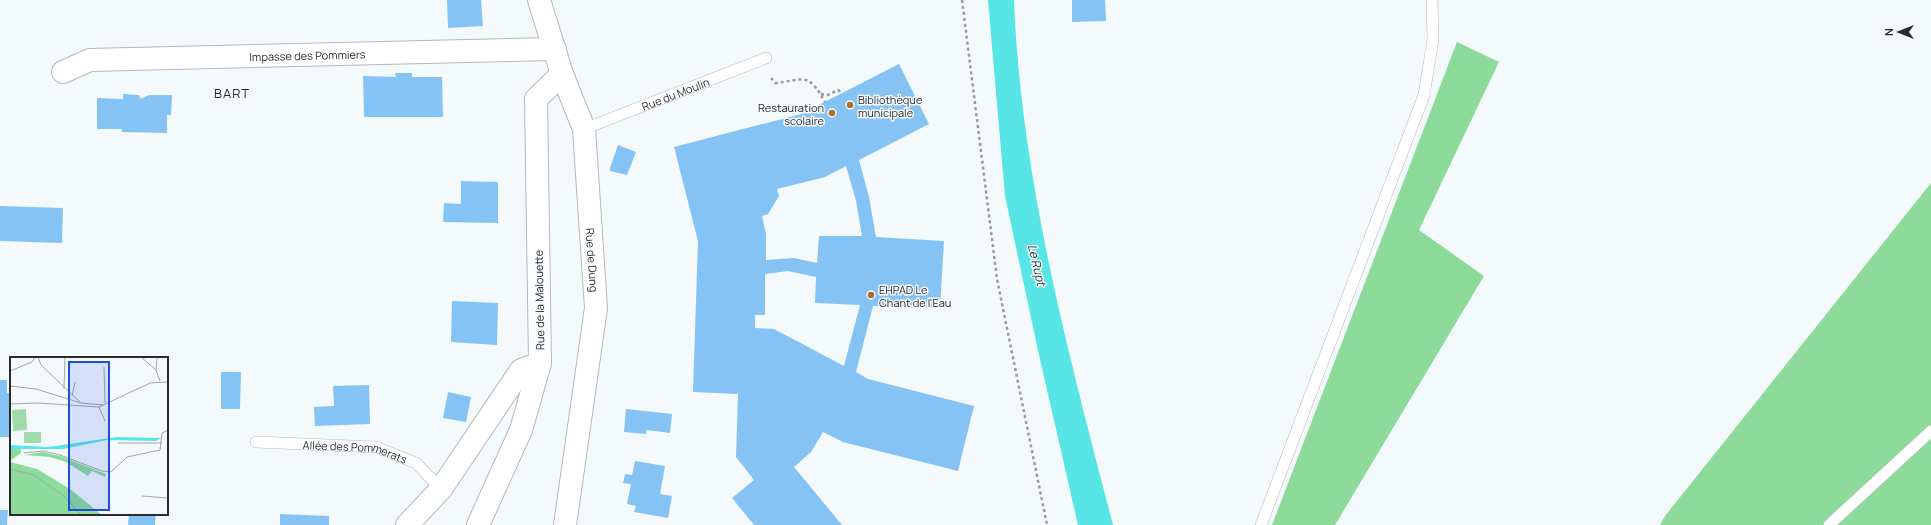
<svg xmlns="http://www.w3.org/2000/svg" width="1931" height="525" viewBox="0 0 1931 525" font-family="Manrope,sans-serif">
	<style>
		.forest { fill: #8cdb9a }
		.water { fill: #58e5e6 }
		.building { fill: #85c3f5; fill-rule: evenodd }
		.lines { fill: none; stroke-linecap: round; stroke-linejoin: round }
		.service-casing { stroke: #b5b9bc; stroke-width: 12 }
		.minor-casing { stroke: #b5b9bc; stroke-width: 24 }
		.secondary-casing { stroke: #b5b9bc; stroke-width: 24 }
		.path { stroke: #989b9e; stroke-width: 2.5; stroke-dasharray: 3 3; stroke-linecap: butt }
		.service { stroke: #fff; stroke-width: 11 }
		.minor { stroke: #fff; stroke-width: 22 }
		.secondary { stroke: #fff; stroke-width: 22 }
		.poi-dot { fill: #a9702e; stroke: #f4f9fc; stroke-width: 1.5 }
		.labels { text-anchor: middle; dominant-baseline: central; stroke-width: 3; stroke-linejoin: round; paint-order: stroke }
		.street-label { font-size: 11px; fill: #292b2c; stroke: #f4f9fc }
		.poi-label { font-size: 11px; fill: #292b2c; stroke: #f4f9fc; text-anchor: start }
		.water-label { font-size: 12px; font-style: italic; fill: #1c3435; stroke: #f4f9fc }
		.quarter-label { font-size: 13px; letter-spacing: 1px; fill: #292b2c; stroke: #f4f9fc }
		.inset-road { fill: none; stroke: #a3a7a9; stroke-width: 1 }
		.view { fill: #1d4ed8; fill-opacity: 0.15; stroke: #1d4ed8; stroke-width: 2 }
		.inset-edge { fill: none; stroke: #292b2c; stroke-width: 2 }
	</style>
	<rect width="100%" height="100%" fill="#f4f9fc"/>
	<path class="forest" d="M1457 42 1499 62 1419 230 1484 276 1335 525H1272Z
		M1931 183V525H1660L1665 516Z"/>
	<path class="water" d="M988 0H1014C1021 179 1068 352 1113 525H1078L1039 355 1005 196Z"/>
	<path class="building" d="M447 0H481L483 26 448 28Z
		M1072 0H1105L1106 21 1072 22Z
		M899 64 929 124 859 160 869 197 876 237 944 241 940 308 873 306 856 372 868 379 974 406 958 471 843 442 823 432 811 452 794 467 842 525H754L732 498 754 480 736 457 738 394 693 392 698 241 674 147 801 114ZM846 166 856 201 862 236H819L817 263 794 258 766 260V234L762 216 768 214 779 196 777 189 825 177ZM788 271 816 277 815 303 860 305 844 366 774 329 755 328V315H765V274Z
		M395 73H412V77H442L443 117H364L363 76 396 77Z
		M123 94 139 95 141 99 149 95H172L171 115H167V133L122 132V129H97V98L123 99Z
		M618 145 636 152 627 175 610 171V168Z
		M461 181 498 182V223L443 222 444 203 461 204Z
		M0 206 63 208 62 243 0 241Z
		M452 301 498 303 497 345 451 342Z
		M221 372H241L240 409H221Z
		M0 380H7V393H11V437H0Z
		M369 385 370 424 315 426 314 407 334 406 333 386Z
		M448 392 471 397 466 422 443 418Z
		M626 409 672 414 670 433 646 430V434L624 432Z
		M635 461 665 466 660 494 672 496 668 518 634 512 636 506 627 504 631 484 623 483 625 474 632 475Z
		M0 510H8L7 525H0Z
		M129 514H156L155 525H128Z
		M280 514 329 516V525H280Z"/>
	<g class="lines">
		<defs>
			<g id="service">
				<path id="s1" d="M584 129 766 58"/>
				<path id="s2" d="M256 442 376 447 416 463 441 489"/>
				<path d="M1261 525 1424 95 1433 40 1432 0"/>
				<path d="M1829 525 1931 431"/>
			</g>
			<g id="minor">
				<path id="s3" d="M63 72 90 60 555 49"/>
				<path d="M407 525 441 489 521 370 540 363"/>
				<path d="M478 525 521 430 540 363 536 99 562 74"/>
			</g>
			<g id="secondary">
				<path id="s4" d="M539 0 562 74 584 129 596 308 565 525"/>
			</g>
		</defs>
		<use href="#service" class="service-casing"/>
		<use href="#minor" class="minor-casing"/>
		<use href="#secondary" class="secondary-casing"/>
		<path class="path" d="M962 0 997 279 1047 525
			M771 78 775 83C804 80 808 71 825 102
			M821 94 828 95 838 90 842 93"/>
		<use href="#service" class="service"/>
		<use href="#minor" class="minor"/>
		<use href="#secondary" class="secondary"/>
	</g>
	<g class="poi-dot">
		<circle cx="850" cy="105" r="4"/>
		<circle cx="832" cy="113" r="4"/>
		<circle cx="871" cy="295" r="4"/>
	</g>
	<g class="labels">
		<g class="street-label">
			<text stroke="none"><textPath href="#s3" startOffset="247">Impasse des Pommiers</textPath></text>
			<text stroke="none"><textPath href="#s1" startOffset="98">Rue du Moulin</textPath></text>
			<text stroke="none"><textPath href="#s4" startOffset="268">Rue de Dung</textPath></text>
			<text transform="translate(539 300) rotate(-91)">Rue de la Malouette</text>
			<text stroke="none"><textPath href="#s2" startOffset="100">Allée des Pommerats</textPath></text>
		</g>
		<g class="poi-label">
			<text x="858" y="99">Bibliothèque<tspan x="858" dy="13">municipale</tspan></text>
			<text x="824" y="107" text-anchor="end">Restauration<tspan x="824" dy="13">scolaire</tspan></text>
			<text x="879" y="289">EHPAD Le<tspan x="879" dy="13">Chant de l'Eau</tspan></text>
		</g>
		<g class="water-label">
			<text transform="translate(1037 265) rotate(77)">Le Rupt</text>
		</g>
		<g class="quarter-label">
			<text x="232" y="93">BART</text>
		</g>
	</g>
	<g transform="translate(10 357)">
		<rect width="158" height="158" fill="#f4f9fc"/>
		<path d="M16 52 17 73 3 74 2 53ZM14 75H31V86H14Z" fill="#a1daa9"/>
		<path d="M0 92H11V96L0 104ZM33 95 50 99 96 117 95 120 82 114 78 119 56 105 40 100 14 98ZM0 105 27 112 60 132 92 158H0Z" fill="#8cdb9a"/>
		<path d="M107 80 151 81 146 84 97 83 53 92H0V88L38 90Z" fill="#58e5e6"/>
		<path class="inset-road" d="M28 0 31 8 71 46M131 0 146 13M147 0 146 13 150 24M94 10 95 46M0 14 22 5 25 0M0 29 26 32 71 46 94 48M54 32 55 0M62 39 65 25M0 47 28 46 89 50 140 26 157 25M89 50 95 64M108 86H152M14 96 34 94 50 98 92 114 101 115 117 100 150 93 152 76 158 73M0 112 24 118 54 139 71 158M132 139 158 141"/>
		<path class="view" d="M59 5H99V153H59Z"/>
		<rect width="158" height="158" class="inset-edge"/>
	</g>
	<g transform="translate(1899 32) rotate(270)" stroke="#f4f9fc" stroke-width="3" paint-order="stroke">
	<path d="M0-3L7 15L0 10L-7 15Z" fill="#292b2c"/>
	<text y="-6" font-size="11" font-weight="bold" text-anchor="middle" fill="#292b2c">N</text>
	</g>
</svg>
